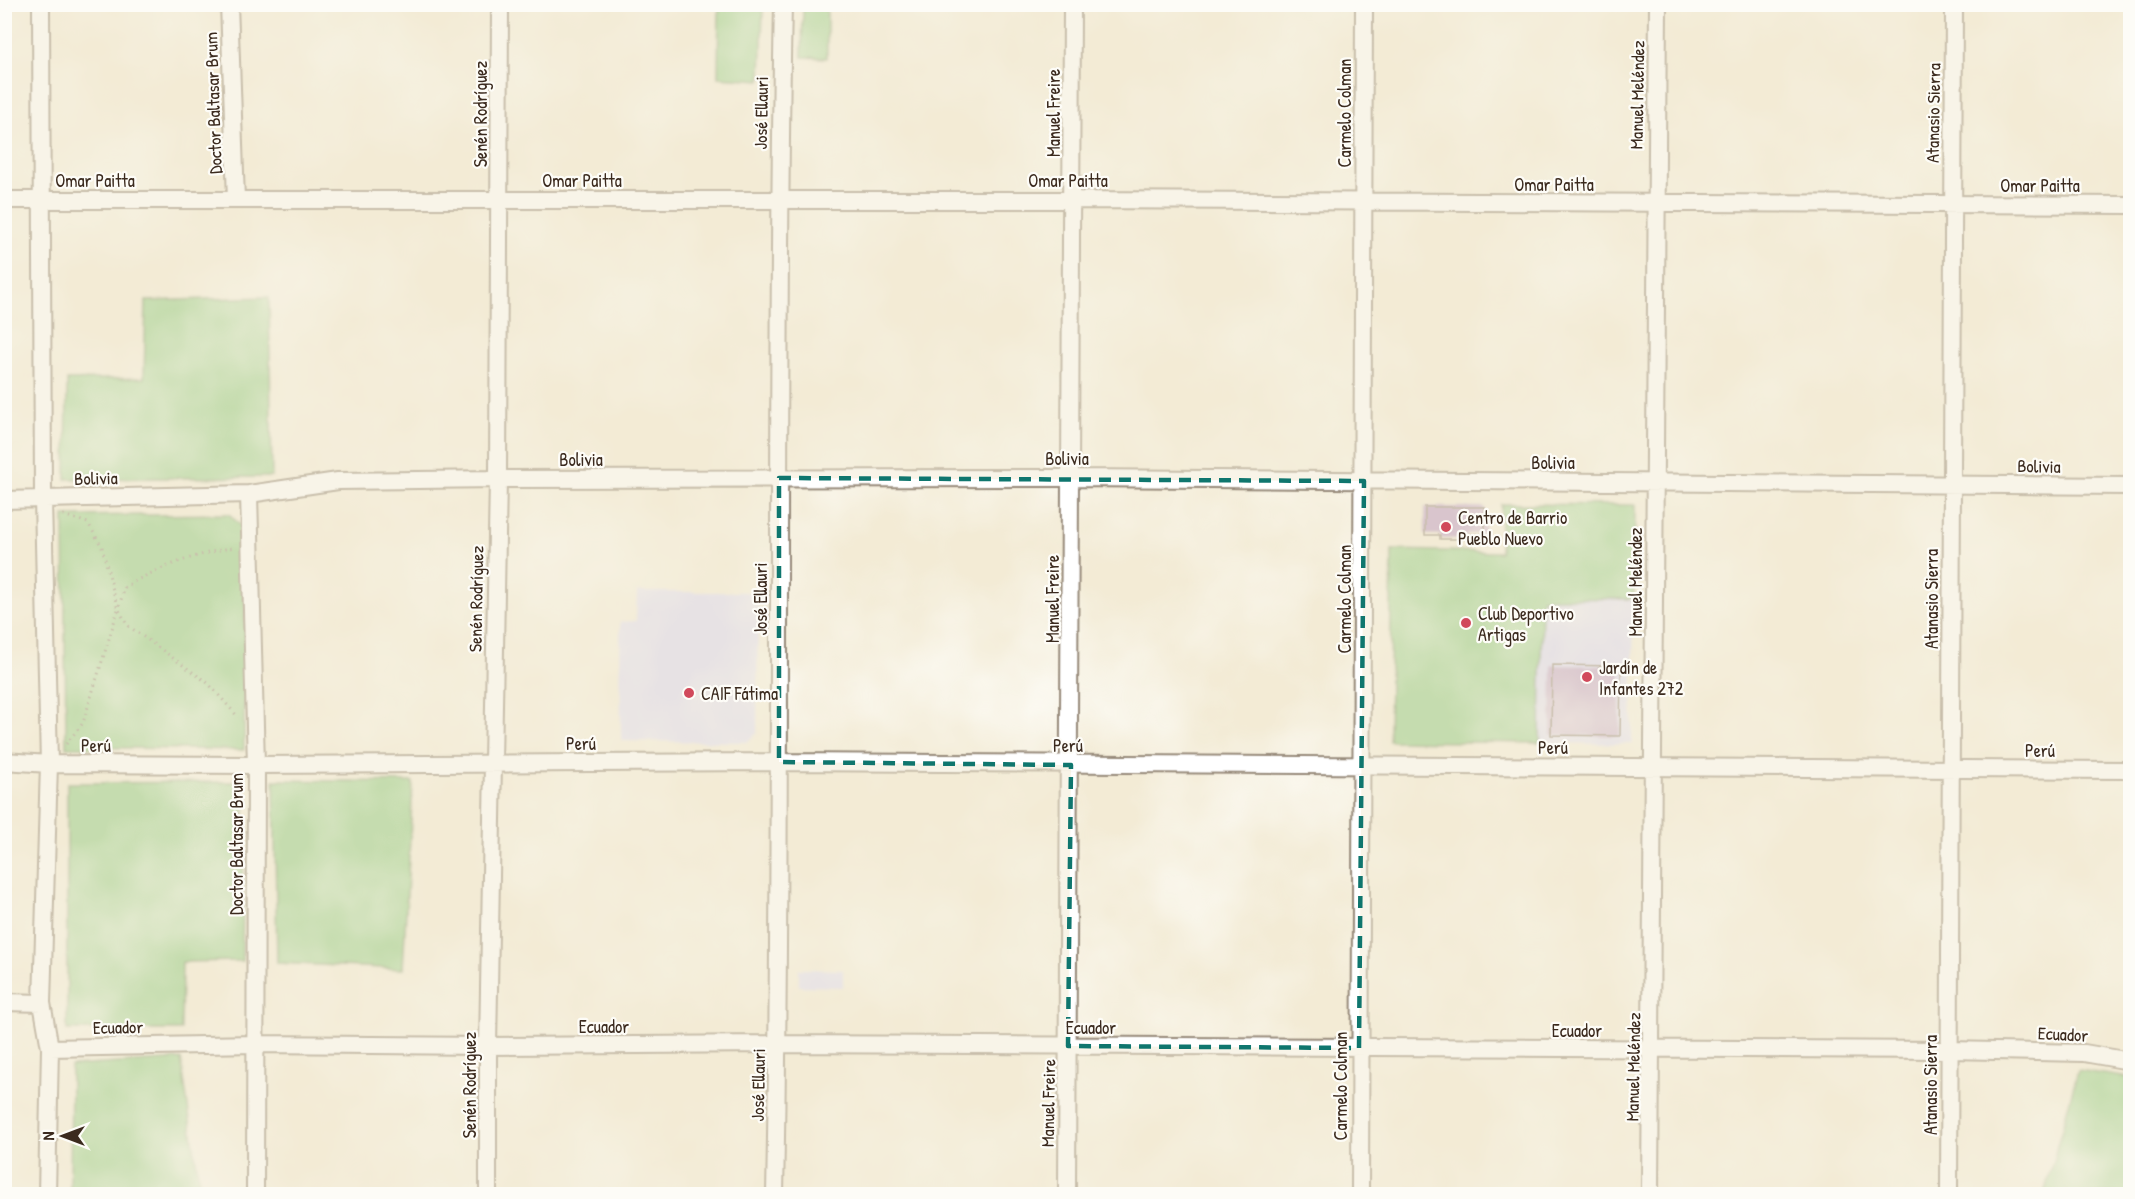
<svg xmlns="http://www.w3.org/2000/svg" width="2135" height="1199" viewBox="0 0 2135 1199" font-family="'Patrick Hand',sans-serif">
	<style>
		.built { fill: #d9d7f7 }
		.green { fill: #8fcb80; stroke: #657a4f; stroke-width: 1.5 }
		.building { fill: #ba98c3 }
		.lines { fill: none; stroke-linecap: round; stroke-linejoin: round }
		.minor-casing { stroke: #978a7a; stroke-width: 20 }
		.path { stroke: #978a7a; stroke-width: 3; stroke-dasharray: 1.5 4.5; stroke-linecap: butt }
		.minor { stroke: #fff; stroke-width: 16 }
		.marked { fill: none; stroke: #0f766e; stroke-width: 4.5; stroke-dasharray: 12 8; stroke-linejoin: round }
		.poi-dot { fill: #d1495b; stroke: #fdfcf7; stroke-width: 2 }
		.labels { text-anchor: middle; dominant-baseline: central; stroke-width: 4.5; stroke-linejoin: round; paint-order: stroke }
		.street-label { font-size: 18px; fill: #3b2a1e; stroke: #fdfcf7 }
		.poi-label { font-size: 18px; fill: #3b2a1e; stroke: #fdfcf7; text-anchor: start }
	</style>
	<rect width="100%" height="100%" fill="#fdfcf7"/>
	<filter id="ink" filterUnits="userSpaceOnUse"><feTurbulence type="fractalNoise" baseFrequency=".0167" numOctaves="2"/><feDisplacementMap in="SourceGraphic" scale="12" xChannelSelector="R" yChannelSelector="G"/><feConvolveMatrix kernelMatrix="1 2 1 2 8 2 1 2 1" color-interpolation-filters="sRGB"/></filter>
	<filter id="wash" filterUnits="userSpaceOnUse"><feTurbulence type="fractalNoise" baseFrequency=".008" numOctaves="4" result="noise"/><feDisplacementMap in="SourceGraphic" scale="24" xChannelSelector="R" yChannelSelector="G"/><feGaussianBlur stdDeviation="1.35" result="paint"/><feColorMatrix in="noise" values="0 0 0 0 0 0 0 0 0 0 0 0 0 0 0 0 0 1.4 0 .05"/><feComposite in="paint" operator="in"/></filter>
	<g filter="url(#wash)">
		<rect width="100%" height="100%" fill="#f3ebd5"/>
		<path class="built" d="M637 592H758L757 733 747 742 621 741 620 622 636 621Z
			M1542 598 1634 599 1632 744 1540 743Z
			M799 969 843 970V987L799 986Z"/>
		<path class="green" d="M719 5H763L761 80 718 77Z
			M803 5H827V58L802 57Z
			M269 297 272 477 66 479 67 380 144 378 146 301Z
			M1501 504 1635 505 1634 599 1542 598 1540 743 1389 741 1392 550 1500 552Z
			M229 514 246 531 244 750 66 747 64 516Z
			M274 780 413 782 403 969 277 963Z
			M245 782 242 961 182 962 181 1030H67V783Z
			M181 1059 201 1194H70L71 1066Z
			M2078 1070 2130 1078V1194H2044Z"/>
		<g id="blocks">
			<path class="building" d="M1425 507H1485V534H1467V539H1440V535H1425Z
				M1552 665 1621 666 1620 736 1551 735Z"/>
		</g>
	</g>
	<g filter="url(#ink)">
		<use href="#blocks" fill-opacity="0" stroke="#978a7a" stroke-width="1.5"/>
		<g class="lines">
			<defs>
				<path id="minor" d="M41 4 43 499 49 764 42 1003 50 1048 47 1194
					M229 4 236 200
					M4 200H1072L2130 205
					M249 494 256 765 255 1194
					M4 500 249 494 338 481 498 479 1072 478 2130 486
					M4 761 49 764 256 765 779 762 2130 770
					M4 1002 42 1003
					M50 1048 255 1044 488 1046 778 1044 1950 1050 2084 1053 2130 1061
					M488 1194V1046L498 479 500 4
					M775 1194C783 798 775 401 783 4
					M1067 1194 1072 4
					M1360 1194 1364 4
					M1650 1194 1658 4
					M1949 1194 1954 4"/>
			</defs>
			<use href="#minor" class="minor-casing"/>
			<path class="path" d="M63 515 88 523 102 547 117 606 127 625 208 683 238 717
				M66 744 83 723 125 587C158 567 197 554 235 547"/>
			<use href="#minor" class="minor"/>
		</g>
	</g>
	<path d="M0 0H2135V1199H0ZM779 478 1364 481 1359 1048 1068 1046 1071 765 779 762Z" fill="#f3ebd5" fill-opacity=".55" fill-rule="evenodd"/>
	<path class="marked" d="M779 478 1364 481 1359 1048 1068 1046 1071 765 779 762Z"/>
	<g class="poi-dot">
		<circle cx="1446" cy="527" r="6"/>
		<circle cx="1466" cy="623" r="6"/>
		<circle cx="1587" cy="677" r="6"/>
		<circle cx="689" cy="693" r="6"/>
	</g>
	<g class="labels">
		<g class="street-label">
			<text transform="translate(1637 95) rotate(-89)">Manuel Meléndez</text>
			<text transform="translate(213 103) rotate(-92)">Doctor Baltasar Brum</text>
			<text transform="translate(761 113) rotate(-89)">José Ellauri</text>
			<text transform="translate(1053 113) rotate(-90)">Manuel Freire</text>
			<text transform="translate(1344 113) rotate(-90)">Carmelo Colman</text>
			<text transform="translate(1933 113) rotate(-89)">Atanasio Sierra</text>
			<text transform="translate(480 114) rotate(-90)">Senén Rodríguez</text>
			<text x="95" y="180">Omar Paitta</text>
			<text x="582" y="180">Omar Paitta</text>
			<text x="1068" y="180">Omar Paitta</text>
			<text x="1554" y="184">Omar Paitta</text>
			<text x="2040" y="185">Omar Paitta</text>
			<text x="1067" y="458">Bolivia</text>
			<text x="581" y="459">Bolivia</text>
			<text x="1553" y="462">Bolivia</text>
			<text transform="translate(2039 466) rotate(1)">Bolivia</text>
			<text transform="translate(96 478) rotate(-1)">Bolivia</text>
			<text transform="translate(1635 582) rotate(-90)">Manuel Meléndez</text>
			<text transform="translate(476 599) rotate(-89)">Senén Rodríguez</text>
			<text transform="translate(760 599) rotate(-90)">José Ellauri</text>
			<text transform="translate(1052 599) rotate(-90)">Manuel Freire</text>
			<text transform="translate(1344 599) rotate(-90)">Carmelo Colman</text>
			<text transform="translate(1931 599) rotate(-90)">Atanasio Sierra</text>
			<text x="581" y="743">Perú</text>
			<text x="96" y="745">Perú</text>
			<text x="1068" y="745">Perú</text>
			<text x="1553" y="747">Perú</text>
			<text x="2040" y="750">Perú</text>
			<text transform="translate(236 844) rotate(-90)">Doctor Baltasar Brum</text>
			<text x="604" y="1026">Ecuador</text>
			<text transform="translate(118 1027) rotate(-1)">Ecuador</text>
			<text x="1091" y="1027">Ecuador</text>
			<text x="1577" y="1030">Ecuador</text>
			<text transform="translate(2063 1034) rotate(3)">Ecuador</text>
			<text transform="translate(1633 1067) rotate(-89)">Manuel Meléndez</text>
			<text transform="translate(469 1085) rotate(-90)">Senén Rodríguez</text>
			<text transform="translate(758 1085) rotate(-89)">José Ellauri</text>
			<text transform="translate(1930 1085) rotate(-90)">Atanasio Sierra</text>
			<text transform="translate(1340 1086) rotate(-90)">Carmelo Colman</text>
			<text transform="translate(1048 1103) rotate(-89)">Manuel Freire</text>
		</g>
		<g class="poi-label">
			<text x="1458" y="517">Centro de Barrio<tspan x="1458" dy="21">Pueblo Nuevo</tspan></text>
			<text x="1478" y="613">Club Deportivo<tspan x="1478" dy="21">Artigas</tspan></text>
			<text x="1599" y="667">Jardín de<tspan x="1599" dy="21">Infantes 272</tspan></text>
			<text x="701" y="693">CAIF Fátima</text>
		</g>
	</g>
	<rect width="2135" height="1199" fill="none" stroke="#fdfcf7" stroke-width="24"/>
	<g transform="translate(63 1136) rotate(270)" stroke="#fdfcf7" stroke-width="4.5" paint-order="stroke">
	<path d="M0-4.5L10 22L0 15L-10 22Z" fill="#3b2a1e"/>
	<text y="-9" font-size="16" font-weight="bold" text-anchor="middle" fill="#3b2a1e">N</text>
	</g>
</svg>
